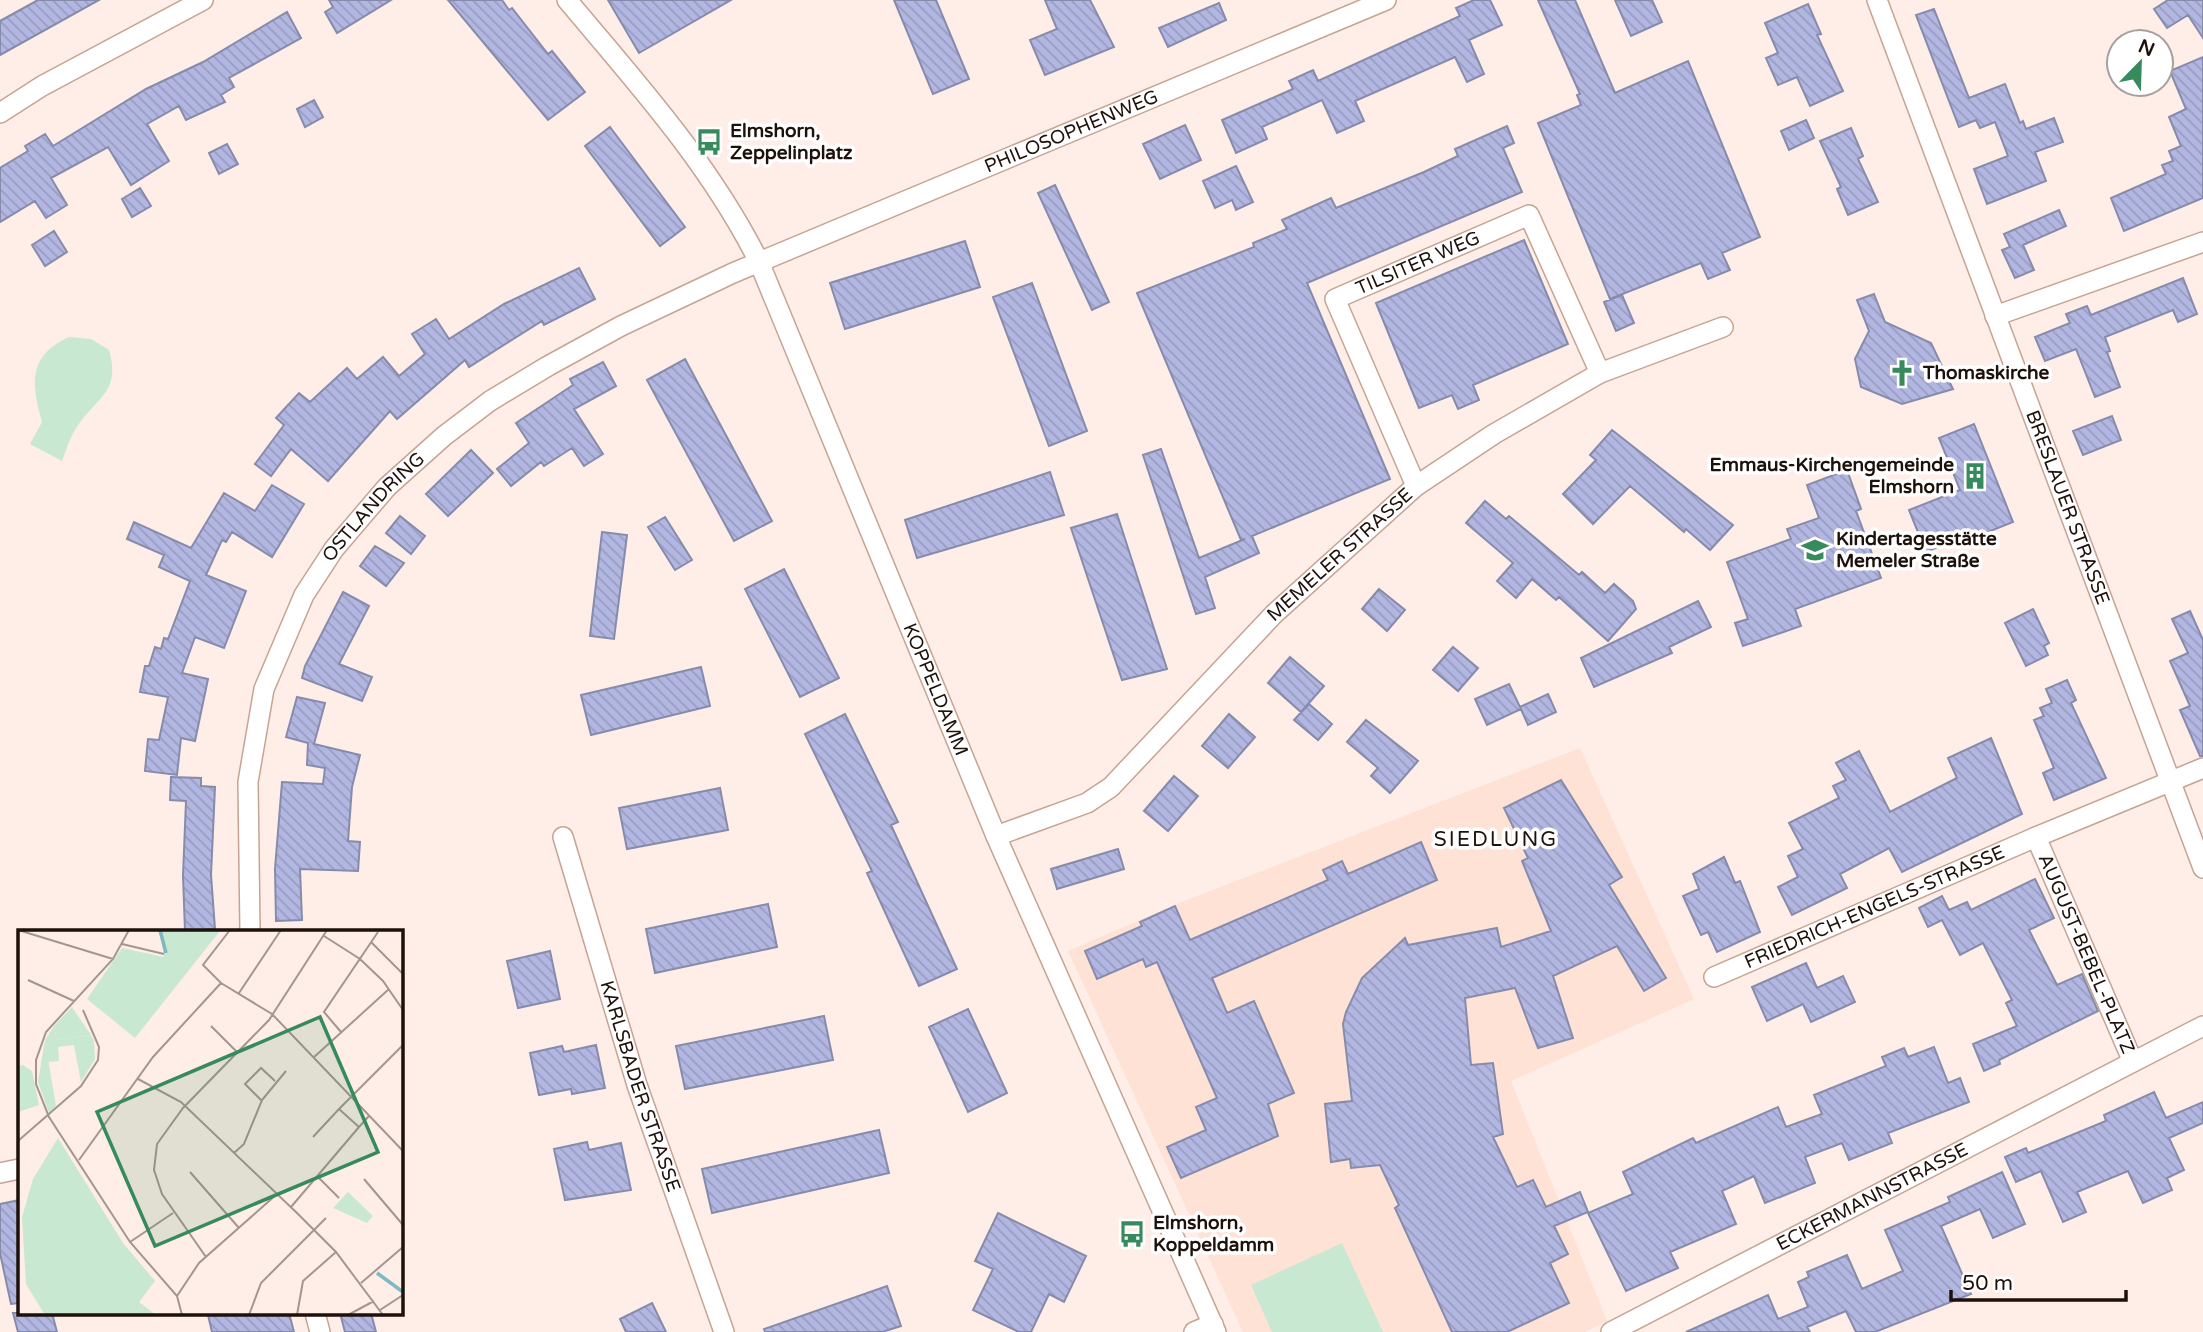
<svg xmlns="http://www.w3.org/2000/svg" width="2203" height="1332" viewBox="0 0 2203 1332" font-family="'Varela Round',sans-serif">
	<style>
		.built { fill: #fee2d5 }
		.green { fill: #c9e8d1 }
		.building { fill: url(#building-back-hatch); stroke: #878bab; stroke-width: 2 }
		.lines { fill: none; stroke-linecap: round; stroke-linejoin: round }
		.minor-casing { stroke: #c7a392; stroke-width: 22 }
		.minor { stroke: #fff; stroke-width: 19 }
		.labels { text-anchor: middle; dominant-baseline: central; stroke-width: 7; stroke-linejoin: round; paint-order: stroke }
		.poi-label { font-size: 19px; font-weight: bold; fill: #1e110b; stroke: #fff; text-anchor: start }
		.street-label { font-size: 19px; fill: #1e110b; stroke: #fff }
		.neighbourhood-label { font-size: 21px; letter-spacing: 2px; fill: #1e110b; stroke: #fff }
		.inset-river { fill: none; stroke: #7fb8c5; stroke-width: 3.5 }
		.inset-road { fill: none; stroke: #a4968f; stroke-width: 2 }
		.view { fill: #368a5c; fill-opacity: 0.15; stroke: #368a5c; stroke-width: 3.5 }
		.inset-edge { fill: none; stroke: #1e110b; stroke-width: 3.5 }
	</style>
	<defs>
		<pattern id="building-back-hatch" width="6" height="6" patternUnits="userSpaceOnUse" patternTransform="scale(1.75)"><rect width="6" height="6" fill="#b2b7e2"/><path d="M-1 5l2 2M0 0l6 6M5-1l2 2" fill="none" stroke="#999cc1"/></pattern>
	</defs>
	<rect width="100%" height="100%" fill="#feeee7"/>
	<path class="built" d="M1580 748 1694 999 1511 1081 1607 1321 1585 1332H1243L1068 951 1179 903Z"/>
	<path class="green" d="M69 337 91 339 109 350C122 394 94 398 75 430 69 440 66 451 62 461L30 444 42 422C31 383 28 356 69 337Z
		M1342 1243 1383 1332H1272L1251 1285Z"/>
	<path class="building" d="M38 0H99L0 55V21Z
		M329 0H391L337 33 325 12 333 7Z
		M448 0H502L509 10 512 8 548 54 552 51 585 92 548 120Z
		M608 0H731L639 53Z
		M894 0H936L969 79 933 94Z
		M1045 0H1090L1114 47 1045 75 1030 40 1057 29Z
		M1474 0H1490L1502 25 1469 40 1484 74 1467 82 1455 57 1355 101 1364 121 1337 133 1322 100 1262 127 1267 139 1236 153 1222 120 1293 89 1289 81 1313 70 1318 81 1460 16 1456 8Z
		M1538 0H1575L1615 93 1688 61 1760 237 1722 253 1730 270 1708 279 1701 263 1610 299 1538 123 1581 105 1577 95 1580 94Z
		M1615 0H1652L1662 22 1631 36Z
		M2168 0H2203V38L2188 15 2167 28 2154 9Z
		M1219 3 1226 20 1168 47 1159 28Z
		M1808 4 1821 34 1817 35 1843 91 1810 106 1797 77 1778 85 1766 58 1778 53 1765 23Z
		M1934 9 1969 98 2005 84 2020 123 2023 121 2026 129 2054 118 2063 142 2035 152 2046 181 1987 204 1974 169 2008 156 1995 122 1980 128 1976 120 1959 127 1916 15Z
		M287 12 301 38 229 78 234 87 221 95 225 102 186 120 179 106 147 124 169 161 131 185 108 147 51 178 67 205 46 218 35 201 0 222V168L28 151 25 146 45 134 53 146 146 89 203 62Z
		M2203 57V198L2124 231 2111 198 2166 174 2162 165 2173 161 2169 151 2181 146 2169 117 2186 109 2170 71Z
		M314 100 323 117 305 127 297 109Z
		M1806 120 1814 138 1789 150 1781 131Z
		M1185 125 1201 160 1160 179 1143 144Z
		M1507 126 1514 143 1503 148 1522 192 1307 283 1390 479 1252 536 1259 553 1205 577 1215 608 1196 614 1143 455 1161 449 1199 558 1245 539 1241 540 1137 293 1254 247 1253 243 1287 229 1282 220 1331 198 1336 208 1424 172 1458 156 1455 149Z
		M610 127 685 227 660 246 585 146Z
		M1851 128 1863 156 1858 159 1878 202 1848 215 1837 189 1841 187 1820 141Z
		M227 144 238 164 219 174 209 153Z
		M1236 166 1253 202 1236 210 1232 200 1215 208 1203 181Z
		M1055 185 1109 302 1092 310 1038 193Z
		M140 188 151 206 132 217 122 199Z
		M2059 210 2066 226 2023 245 2034 270 2015 278 2002 250 2010 247 2004 234Z
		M54 231 67 252 45 266 32 245Z
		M1524 240 1568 344 1473 385 1479 400 1458 409 1452 395 1419 408 1376 303Z
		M965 241 980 287 845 329 830 283Z
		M579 268 595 299 544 325 542 321 469 367 465 360 397 419 390 411 328 481 291 449 271 476 255 464 284 425 276 418 299 393 310 402 347 368 357 379 383 357 399 376 425 354 412 334 436 319 449 339 504 304Z
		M2183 278 2197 314 2178 322 2173 310 2105 337 2110 351 2107 352 2120 387 2095 397 2076 349 2045 361 2035 337 2070 323 2066 314 2087 306 2091 315Z
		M1032 283 1087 431 1049 446 993 297Z
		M1874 294 1885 322 1931 343 1953 389 1902 404 1861 387 1855 359 1869 331 1857 300Z
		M1622 295 1634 323 1616 331 1604 302Z
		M685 359 772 521 734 541 647 380Z
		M603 362 616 386 574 409 603 454 584 466 572 448 544 466 541 462 511 486 497 469 529 443 516 423 573 385 570 379Z
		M2112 416 2121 440 2083 455 2073 431Z
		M1974 424 2013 522 1978 536 1976 531 1926 552 1909 510 1960 490 1939 438Z
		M1612 430 1733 525 1710 550 1686 529 1684 532 1630 486 1593 524 1563 494 1596 460 1590 455Z
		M471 450 493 473 448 516 426 494Z
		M1847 470 1861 509 1856 511 1881 578 1795 609 1801 626 1743 646 1735 623 1748 619 1727 562 1791 539 1787 529 1819 518 1807 485Z
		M1050 472 1064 515 917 558 905 520Z
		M272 485 304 504 272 557 232 532 226 542 222 540 206 575 246 591 224 648 195 637 182 673 208 679 195 741 181 738 177 775 145 771 148 739 159 740 168 697 140 692 145 666H149L155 647 161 649 164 638 168 639 190 581 159 567 164 555 127 539 134 522 191 548 224 493 255 511Z
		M1485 501 1506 519 1509 516 1579 575 1582 572 1605 593 1614 584 1633 601 1636 609 1608 641 1559 597 1556 600 1532 579 1516 598 1497 581 1513 563 1466 523Z
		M1117 514 1167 669 1122 680 1071 528Z
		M400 516 425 536 411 554 386 533Z
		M665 517 692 560 675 570 648 527Z
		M602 532 627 535 614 639 590 636Z
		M375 546 404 563 386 586 360 566Z
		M784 569 839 678 800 697 745 589Z
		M1379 589 1405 610 1387 631 1362 609Z
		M343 592 369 606 339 664 372 677 362 701 302 678 305 666Z
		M1698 601 1711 627 1669 647 1672 653 1594 687 1581 658Z
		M2033 609 2049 643 2044 646 2048 655 2026 666 2005 623Z
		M2190 611 2203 640V756H2200L2180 710 2190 706 2170 661 2188 653 2172 619Z
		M1453 647 1478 668 1458 691 1433 670Z
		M1290 657 1324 686 1301 712 1268 683Z
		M701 667 710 706 591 735 581 695Z
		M2067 680 2076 700 2071 703 2106 778 2054 800 2043 773 2054 768 2034 720 2044 716 2040 708 2052 703 2046 689Z
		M1509 684 1521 709 1487 725 1475 699Z
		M1548 694 1556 712 1528 725 1520 707Z
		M297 697 325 703 314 744 360 755 352 787 348 841 360 842 358 871 300 869 302 920 276 921 275 869 282 782 323 784 325 768 307 765 308 743 286 737Z
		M1309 704 1332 724 1318 740 1294 720Z
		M845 714 898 822 891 825 957 969 919 986 867 873 872 871 805 734Z
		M1229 714 1255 737 1228 768 1202 746Z
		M1366 720 1418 761 1390 793 1371 776 1378 768 1347 742Z
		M1991 738 2022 814 1902 872 1889 848 1840 874 1847 888 1792 915 1778 887 1798 877 1788 856 1803 849 1789 823 1839 798 1833 786 1846 780 1836 763 1859 751 1890 812 1957 778 1948 758Z
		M1174 776 1198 796 1168 831 1144 811Z
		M171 777 201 778V786L215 787 211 875 215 929H207V931H185L183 876 186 801 170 800Z
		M1561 780 1622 877 1609 885 1666 978 1644 991 1617 946 1553 976 1573 1038 1538 1048 1515 988 1465 998 1471 1065 1493 1063 1503 1134 1493 1137 1517 1187 1533 1180 1546 1207 1580 1192 1588 1212 1554 1226 1568 1254 1550 1263 1569 1303 1507 1332H1452L1395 1208 1399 1205 1380 1165 1351 1168 1350 1159 1331 1162 1325 1104 1352 1101 1343 1024 1346 1012 1362 978 1405 938 1408 945 1497 928 1501 947 1551 931 1522 861 1528 858 1504 808Z
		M720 788 728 830 627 849 619 808Z
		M1421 842 1437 880 1212 978 1227 1013 1254 1001 1294 1093 1268 1104 1278 1136 1181 1178 1167 1147 1206 1130 1196 1107 1217 1098 1157 962 1146 967 1143 959 1097 979 1085 951 1142 926 1140 922 1175 906 1190 940 1328 880 1323 870 1342 861 1348 874Z
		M1118 849 1124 869 1057 889 1051 869Z
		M1724 857 1735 883 1740 881 1760 932 1717 952 1708 932 1701 935 1683 896 1699 889 1693 874Z
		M2035 879 2054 918 2029 930 2057 985 2082 974 2098 1011 1999 1060 2000 1064 1984 1071 1973 1044 2017 1026 2006 1003 2012 1000 1983 943 1960 955 1942 920 1928 927 1919 908 1942 896 1949 910 1967 902 1971 910Z
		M768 904 777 947 655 973 646 929Z
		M550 951 560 999 518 1008 507 961Z
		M1806 963 1817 988 1843 976 1855 1002 1811 1022 1803 1004 1767 1021 1752 987Z
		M968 1009 1007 1093 968 1112 929 1027Z
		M824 1016 833 1060 685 1089 676 1046Z
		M596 1045 605 1088 572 1094 571 1089 539 1095 530 1053 562 1046 564 1052Z
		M1934 1047 1948 1083 1960 1078 1969 1102 1888 1133 1892 1143 1849 1160 1842 1143 1805 1157 1815 1183 1765 1203 1754 1176 1722 1191 1736 1224 1670 1252 1678 1268 1626 1291 1588 1213 1633 1194 1623 1172 1693 1138 1696 1143 1778 1107 1786 1127 1822 1114 1814 1095 1886 1066 1882 1057 1904 1048 1908 1057Z
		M2154 1092 2166 1118 2203 1102V1123L2169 1138 2184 1170 2167 1178 2172 1190 2143 1203 2128 1171 2077 1192 2086 1212 2063 1222 2041 1171 2016 1182 2005 1157 2026 1148 2028 1153 2106 1121 2104 1115Z
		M879 1130 889 1173 712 1213 702 1169Z
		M587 1142 589 1150 621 1143 631 1190 565 1200 554 1149Z
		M2002 1172 2025 1224 1993 1238 1980 1209 1941 1226 1971 1294 1875 1332H1856L1846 1311 1807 1327 1810 1332H1686L1768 1295 1778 1319 1808 1307 1798 1282 1809 1277 1807 1272 1847 1255 1862 1289 1903 1271 1885 1230 1950 1202 1948 1197Z
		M19 1200V1303L11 1304 0 1253V1204Z
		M998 1213 1086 1256 1064 1302 1049 1294 1031 1332H1019L973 1310 993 1269 975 1261Z
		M887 1286 901 1326 882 1332H765L764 1329Z
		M652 1303 666 1332H626L620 1319Z
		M13 1313H52L57 1332H18Z
		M219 1313H289L294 1332H212L208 1315Z
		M340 1313H371L376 1332H345Z"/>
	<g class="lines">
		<defs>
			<g id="minor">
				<path id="s1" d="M567 0C636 82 711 165 759 262L996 836 1216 1332"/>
				<path id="s2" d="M1877 0 2203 868"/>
				<path d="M0 113 42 86 203 0"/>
				<path d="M1995 316 2203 242"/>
				<path id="s3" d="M1416 486 1335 299 1529 215 1600 373"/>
				<path id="s4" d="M2203 768 2036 837 2133 1062 2203 1026"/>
				<path id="s5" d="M996 836 1087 803 1111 787 1274 614 1416 486 1494 434 1600 373 1723 327"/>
				<path id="s6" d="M563 837 637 1085 724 1332"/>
				<path id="s7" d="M250 931 248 782 264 689 304 595 334 549 387 487 444 436 490 401 548 366 621 326 733 273 1386 0"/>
				<path id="s8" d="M1714 977 2036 837"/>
				<path d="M0 1173 19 1169"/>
				<path d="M315 1313 320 1332"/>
				<path d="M1194 1332 1213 1324"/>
				<path id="s9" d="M1611 1332 2133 1062"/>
			</g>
		</defs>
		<use href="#minor" class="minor-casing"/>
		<use href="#minor" class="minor"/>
	</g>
	<defs>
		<symbol id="bus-bare" viewBox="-9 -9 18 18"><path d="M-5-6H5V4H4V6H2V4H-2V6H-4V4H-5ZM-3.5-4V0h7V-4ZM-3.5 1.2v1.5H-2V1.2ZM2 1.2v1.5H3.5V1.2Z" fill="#368a5c" stroke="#fff" stroke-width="2.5" paint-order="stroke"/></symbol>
		<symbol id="church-bare" viewBox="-9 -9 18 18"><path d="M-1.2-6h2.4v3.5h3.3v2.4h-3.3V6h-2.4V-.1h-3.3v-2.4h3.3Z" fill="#368a5c" stroke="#fff" stroke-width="2.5" paint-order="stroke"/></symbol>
		<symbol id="building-bare" viewBox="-9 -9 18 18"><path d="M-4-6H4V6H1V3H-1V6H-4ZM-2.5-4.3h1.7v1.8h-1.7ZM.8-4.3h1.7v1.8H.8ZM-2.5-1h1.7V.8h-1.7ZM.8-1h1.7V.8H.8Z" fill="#368a5c" stroke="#fff" stroke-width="2.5" paint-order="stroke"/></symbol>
		<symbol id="school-bare" viewBox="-9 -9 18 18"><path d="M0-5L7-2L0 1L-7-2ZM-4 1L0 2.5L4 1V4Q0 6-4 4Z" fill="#368a5c" stroke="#fff" stroke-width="2.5" paint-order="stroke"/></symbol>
	</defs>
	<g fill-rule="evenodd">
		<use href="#bus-bare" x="690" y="123" width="38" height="38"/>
		<use href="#church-bare" x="1883" y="354" width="38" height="38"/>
		<use href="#building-bare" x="1956" y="457" width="38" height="38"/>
		<use href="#school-bare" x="1796" y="531" width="38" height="38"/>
		<use href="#bus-bare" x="1113" y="1215" width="38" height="38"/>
	</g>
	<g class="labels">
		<g class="poi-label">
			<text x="730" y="131">Elmshorn,<tspan x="730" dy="22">Zeppelinplatz</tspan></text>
			<text x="1923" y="373">Thomaskirche</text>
			<text x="1954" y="465" text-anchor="end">Emmaus-Kirchengemeinde<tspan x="1954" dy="22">Elmshorn</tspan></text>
			<text x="1836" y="539">Kindertagesstätte<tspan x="1836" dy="22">Memeler Straße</tspan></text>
			<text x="1153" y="1223">Elmshorn,<tspan x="1153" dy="22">Koppeldamm</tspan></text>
		</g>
		<g class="street-label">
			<text stroke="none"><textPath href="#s7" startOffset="1258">PHILOSOPHENWEG</textPath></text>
			<text stroke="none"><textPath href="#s3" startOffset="294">TILSITER WEG</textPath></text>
			<text stroke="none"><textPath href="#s7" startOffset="458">OSTLANDRING</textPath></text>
			<text stroke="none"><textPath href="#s2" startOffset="542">BRESLAUER STRASSE</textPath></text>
			<text stroke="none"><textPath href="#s5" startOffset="452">MEMELER STRASSE</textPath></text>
			<text stroke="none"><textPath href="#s1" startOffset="788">KOPPELDAMM</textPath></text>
			<text stroke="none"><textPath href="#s8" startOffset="175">FRIEDRICH-ENGELS-STRASSE</textPath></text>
			<text stroke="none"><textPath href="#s4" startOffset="308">AUGUST-BEBEL-PLATZ</textPath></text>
			<text stroke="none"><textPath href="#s6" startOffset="261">KARLSBADER STRASSE</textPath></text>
			<text stroke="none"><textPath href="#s9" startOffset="294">ECKERMANNSTRASSE</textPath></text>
		</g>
		<g class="neighbourhood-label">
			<text x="1496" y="839">SIEDLUNG</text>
		</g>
	</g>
	<g transform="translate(18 930)">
		<rect width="385" height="385" fill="#feeee7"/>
		<path d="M54 77 73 105 39 110 36 96ZM27 110 38 176 31 183 20 152ZM5 135 14 141 21 175 0 182V136Z" fill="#c9e8d1"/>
		<path d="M40 208 105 313 137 351 121 372 138 385H27L8 354 4 287 15 249Z" fill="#c9e8d1"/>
		<path d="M142 0 202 1 117 108 69 69 104 18 146 27ZM36 96 39 110 73 105 76 111 77 129 63 152 56 115 40 117 41 131 30 132 27 110ZM330 262 355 286 349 293 315 278Z" fill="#c9e8d1"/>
		<path class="inset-river" d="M142 0 148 23M359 343 385 362"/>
		<path class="inset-road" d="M0 0 95 29M111 0 95 29 28 102 18 130V154L31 187 112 312 159 366 164 385M212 0 185 35 203 53 254 84 385 221M306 6 342 29 365 51 385 80M353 12 385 44M104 14 146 24M10 50 56 71M221 63 263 0M193 96 219 122M323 102 306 82 360 2M295 128 371 59M120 149 163 172 280 284 318 322 365 385M243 170 227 154 243 138 257 151M351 186 341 197 321 179 385 115M295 207 321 179M0 211 63 156 80 130 81 117 65 80M216 223 226 214 244 170 268 141M61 230 135 127 203 53M172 242 221 298M300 247 321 268M346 249 385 295M273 277 341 197M112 312 155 283M188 327 144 264 136 240 139 214 165 178 251 90 309 0M343 353 385 317M159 366 181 333 259 264M362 380 385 365M231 385 243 353 308 288M279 385 285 351 318 322M330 385 356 371"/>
		<path class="view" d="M302 87 360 222 137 316 79 182Z"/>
		<rect width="385" height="385" class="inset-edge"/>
	</g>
	<g transform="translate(2140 63) rotate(23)"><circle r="33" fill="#ffffff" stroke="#a5a09d" stroke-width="2"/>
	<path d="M0-5L12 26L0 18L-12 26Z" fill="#368a5c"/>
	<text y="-10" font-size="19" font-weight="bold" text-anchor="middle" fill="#1e110b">N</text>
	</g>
	<path d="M1951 1290v10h175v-10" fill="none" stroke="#1e110b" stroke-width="3.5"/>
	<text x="1962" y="1290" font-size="21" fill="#1e110b" stroke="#ffffff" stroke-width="5" paint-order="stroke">50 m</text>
</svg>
